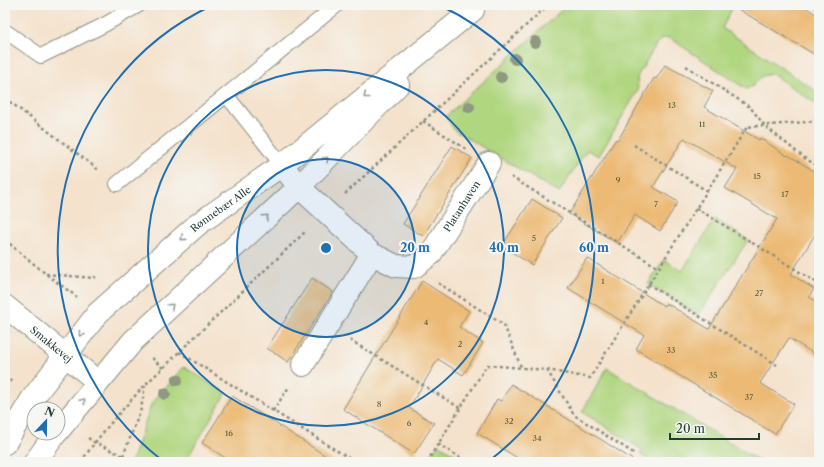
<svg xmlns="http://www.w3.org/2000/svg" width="824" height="467" viewBox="0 0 824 467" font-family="'Libre Caslon Text',serif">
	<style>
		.green { fill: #b0d67f; stroke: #688a5a }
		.building { fill: #ecba75 }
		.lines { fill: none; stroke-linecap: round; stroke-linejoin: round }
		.service-casing { stroke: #8a9080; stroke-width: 16 }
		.minor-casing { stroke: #8a9080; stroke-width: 24 }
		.tertiary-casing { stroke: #8a9080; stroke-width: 24 }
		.secondary-casing { stroke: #8a9080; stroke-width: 24 }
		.path { stroke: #8a9080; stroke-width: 2.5; stroke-dasharray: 3 3; stroke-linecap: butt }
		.service { stroke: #fff; stroke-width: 14 }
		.minor { stroke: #fff; stroke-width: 22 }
		.tertiary { stroke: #fff; stroke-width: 22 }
		.secondary { stroke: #fff; stroke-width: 22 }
		.tree { fill: #8f9881 }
		.oneway { stroke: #8f9e9a }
		.ring { fill: none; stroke: #1f6fb2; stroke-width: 2 }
		.labels { text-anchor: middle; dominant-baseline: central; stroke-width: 4; stroke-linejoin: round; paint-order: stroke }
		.number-label { font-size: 8px; fill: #525c44 }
		.street-label { font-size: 10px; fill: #1f3d34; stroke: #f6f6f2 }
		.centre { fill: #1f6fb2; stroke: #f6f6f2; stroke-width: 2 }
		.ring-label { font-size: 12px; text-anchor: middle; font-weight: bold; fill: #1f6fb2; stroke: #f6f6f2; stroke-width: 4; stroke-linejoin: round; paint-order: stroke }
	</style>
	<rect width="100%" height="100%" fill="#f6f6f2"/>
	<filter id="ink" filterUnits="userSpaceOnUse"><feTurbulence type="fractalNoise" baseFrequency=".025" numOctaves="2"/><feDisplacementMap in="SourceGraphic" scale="8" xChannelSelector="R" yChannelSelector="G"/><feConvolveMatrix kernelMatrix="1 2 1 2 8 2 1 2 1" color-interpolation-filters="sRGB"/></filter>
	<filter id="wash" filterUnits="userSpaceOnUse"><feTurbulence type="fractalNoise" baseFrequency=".012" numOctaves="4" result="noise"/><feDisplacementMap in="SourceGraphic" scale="16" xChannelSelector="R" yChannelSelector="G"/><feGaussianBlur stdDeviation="0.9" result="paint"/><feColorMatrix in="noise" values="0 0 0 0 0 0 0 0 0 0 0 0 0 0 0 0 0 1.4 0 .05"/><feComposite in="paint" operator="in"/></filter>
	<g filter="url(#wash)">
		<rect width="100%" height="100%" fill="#f4e2cc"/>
		<path class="green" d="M567 5H734L722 28 819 93V102L815 103 772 74 762 76 753 86 746 89 670 38H663L657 43 637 77 638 90 599 156 587 150 559 193 454 130 446 116Z
			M715 219 748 240 698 316 648 284 664 260 682 271Z
			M184 367 226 393 185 462H131L152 403Z
			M607 368 761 462H651L640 454 643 450 582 412Z
			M438 444 467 462H427Z"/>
		<g id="blocks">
			<path class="building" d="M731 5H801L819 16V57Z
				M665 65 713 91 704 107 759 140 760 138 787 156 788 155 819 174V228L791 274 814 289 809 297 819 303V357L789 338 760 383 794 404 775 434 636 349 644 335 568 288 587 258 664 306 666 303 709 329 777 219 725 188 737 169 684 138 653 187 678 202 660 231 635 215 617 243 569 214 616 139 618 140 654 78 656 79Z
				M452 146 472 158 423 236 403 224Z
				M532 199 562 218 532 265 502 246Z
				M312 278 333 292 288 362 267 348Z
				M422 281 469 311 459 327 483 343 463 375 438 359 409 408 434 423 414 454 343 409Z
				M511 384 594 435 636 462H524L477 433 497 399 501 401Z
				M232 396 269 419 335 462H232L202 443Z"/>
		</g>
	</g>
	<g filter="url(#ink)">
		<use href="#blocks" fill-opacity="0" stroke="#8a9080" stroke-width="1"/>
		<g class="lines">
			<defs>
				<path id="service" d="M5 31 41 56 104 25 139 5
					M227 96 282 165
					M117 184 337 5"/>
				<g id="minor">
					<path id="s1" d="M282 165 299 187 372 254 396 266 414 267 430 255 489 163"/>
					<path d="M303 365 372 254"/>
				</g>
				<g id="tertiary">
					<path id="s2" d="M5 306 98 382"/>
				</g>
				<g id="secondary">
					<path d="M58 431 133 341 299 187 398 85"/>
					<path id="s3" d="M5 443 32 399 98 313 197 225 282 165 473 10"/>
					<path d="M35 462 56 433"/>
				</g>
			</defs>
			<use href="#service" class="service-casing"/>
			<use href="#minor" class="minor-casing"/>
			<use href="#tertiary" class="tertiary-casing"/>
			<use href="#secondary" class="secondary-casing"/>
			<path class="path" d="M686 66 750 107 765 126 803 157 819 167
				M5 98 100 171
				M423 121 466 149
				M634 145 707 191
				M511 177 659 268
				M345 194 548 5
				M696 208 819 284
				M5 240 46 274 77 297
				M46 274 93 278 96 277
				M438 283 504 325 521 367
				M648 284 777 365
				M350 340 460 408
				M179 352 355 462
				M152 358 164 369
				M547 370 574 415 635 454
				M5 376 12 382
				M273 411 289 387
				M88 438 94 442 123 456
				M438 444 467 462
				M81 462C99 435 122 410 144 386 155 375 168 364 179 352L306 231
				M122 462 123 456 141 409 145 386
				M427 462 487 365 547 370 590 378 747 127 819 121"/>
			<use href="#service" class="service"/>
			<use href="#minor" class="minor"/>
			<use href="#tertiary" class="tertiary"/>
			<use href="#secondary" class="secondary"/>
		</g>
		<g class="tree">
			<circle cx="535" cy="42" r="6"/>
			<circle cx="515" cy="59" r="6"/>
			<circle cx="501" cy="77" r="6"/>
			<circle cx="469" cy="107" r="6"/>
			<circle cx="177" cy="380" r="6"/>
			<circle cx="165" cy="394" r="6"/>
		</g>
		<defs><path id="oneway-chevron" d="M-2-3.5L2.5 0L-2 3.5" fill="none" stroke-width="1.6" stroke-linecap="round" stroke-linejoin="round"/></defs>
		<g class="oneway">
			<use href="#oneway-chevron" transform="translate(366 96) rotate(141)"/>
			<use href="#oneway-chevron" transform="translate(326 159) rotate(-45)"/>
			<use href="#oneway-chevron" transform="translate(266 217) rotate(-43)"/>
			<use href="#oneway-chevron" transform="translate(183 238) rotate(139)"/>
			<use href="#oneway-chevron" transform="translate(171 306) rotate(-43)"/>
			<use href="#oneway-chevron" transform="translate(81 334) rotate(127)"/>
			<use href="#oneway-chevron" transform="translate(83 401) rotate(-50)"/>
		</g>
	</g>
	<circle cx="326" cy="248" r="89" fill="#1f6fb2" fill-opacity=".12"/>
	<g class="ring">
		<circle cx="326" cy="248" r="89"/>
		<circle cx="326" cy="248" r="178"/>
		<path d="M163 461A268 268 0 0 1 213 5M439 5A268 268 0 0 1 489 461"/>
	</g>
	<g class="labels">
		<g class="number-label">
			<text x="672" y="105">13</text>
			<text x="702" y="124">11</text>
			<text x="757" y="176">15</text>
			<text x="618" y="180">9</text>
			<text x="785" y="194">17</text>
			<text x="656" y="204">7</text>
			<text x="534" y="238">5</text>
			<text x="603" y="281">1</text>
			<text x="759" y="293">27</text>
			<text x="426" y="322">4</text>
			<text x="460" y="344">2</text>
			<text x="671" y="350">33</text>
			<text x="713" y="375">35</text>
			<text x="749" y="397">37</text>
			<text x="379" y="404">8</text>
			<text x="509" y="421">32</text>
			<text x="409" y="423">6</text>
			<text x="229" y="433">16</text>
			<text x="537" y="438">34</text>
		</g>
		<g class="street-label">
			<text stroke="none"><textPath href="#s1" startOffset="250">Platanhaven</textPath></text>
			<text stroke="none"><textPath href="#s3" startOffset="321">Rønnebær Alle</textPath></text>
			<text stroke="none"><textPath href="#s2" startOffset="60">Smakkevej</textPath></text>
		</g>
	</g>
	<circle cx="326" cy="248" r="6" class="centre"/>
	<g class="ring-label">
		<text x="415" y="252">20 m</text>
		<text x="504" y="252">40 m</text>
		<text x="594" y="252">60 m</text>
	</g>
	<rect width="824" height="467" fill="none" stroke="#f6f6f2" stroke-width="20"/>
	<g transform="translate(46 421) rotate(22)"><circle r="19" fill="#f6f6f2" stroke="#a0aca6"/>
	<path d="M0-3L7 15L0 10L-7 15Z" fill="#1f6fb2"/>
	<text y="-6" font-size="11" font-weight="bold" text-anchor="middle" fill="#1f3d34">N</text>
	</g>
	<path d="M670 433v6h89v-6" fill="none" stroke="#1f3d34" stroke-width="2"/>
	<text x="676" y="433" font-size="12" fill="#1f3d34" stroke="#f6f6f2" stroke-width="3" paint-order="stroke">20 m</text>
</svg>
